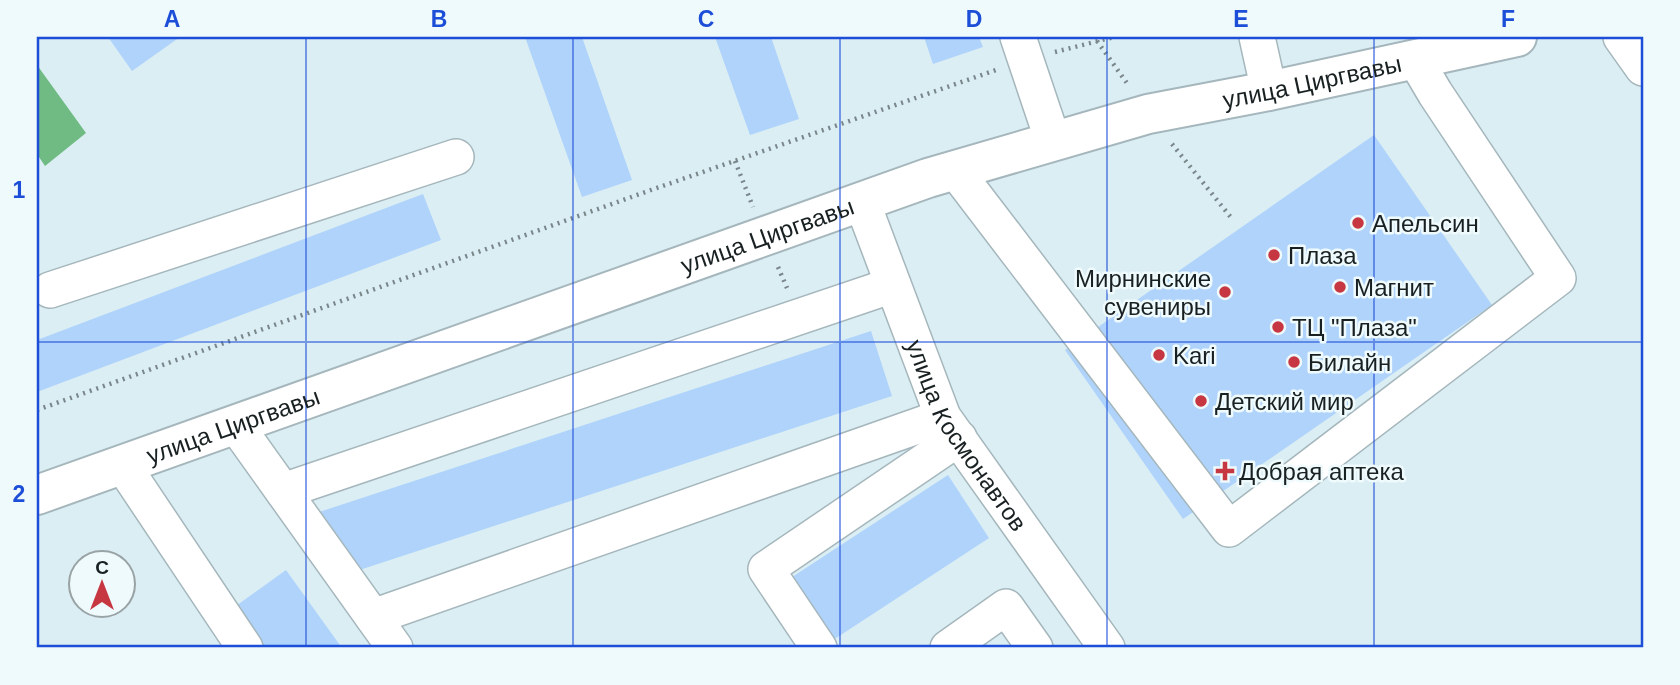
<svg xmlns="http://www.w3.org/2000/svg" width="1680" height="685" viewBox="0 0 1680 685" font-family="Arial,sans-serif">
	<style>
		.forest { fill: #70bb83 }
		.building { fill: #afd3fa }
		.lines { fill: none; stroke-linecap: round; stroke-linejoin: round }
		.minor-casing { stroke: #a5b7bc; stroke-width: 38 }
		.major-casing { stroke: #a5b7bc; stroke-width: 42 }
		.path { stroke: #79868a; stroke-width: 4.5; stroke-dasharray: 2 5; stroke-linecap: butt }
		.minor { stroke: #fff; stroke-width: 35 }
		.major { stroke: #fff; stroke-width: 38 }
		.grid { fill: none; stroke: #1d4ed8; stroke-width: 2; stroke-opacity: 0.55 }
		.poi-dot { fill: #c73741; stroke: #effafd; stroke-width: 2.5 }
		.labels { text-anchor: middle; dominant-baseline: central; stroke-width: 5; stroke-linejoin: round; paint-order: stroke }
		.street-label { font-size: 24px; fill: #192022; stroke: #effafd }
		.poi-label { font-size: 24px; fill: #192022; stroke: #effafd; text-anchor: start }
		.neatline { fill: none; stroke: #1d4ed8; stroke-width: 2.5 }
		.grid-label { font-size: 23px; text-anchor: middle; font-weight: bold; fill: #1d4ed8 }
	</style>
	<rect width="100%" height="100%" fill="#dbeef4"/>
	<path class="forest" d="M37 65 86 133 45 166 37 154Z"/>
	<path class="building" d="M108 37H180L132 71Z
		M525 37H582L632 180 582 197Z
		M715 37H771L799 119 750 135Z
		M924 37H979L983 47 933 64Z
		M1374 135 1492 305 1183 519 1065 350Z
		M423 194 441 240 37 392V340Z
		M871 331 892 396 332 579 310 515Z
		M948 475 989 538 827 644 786 581Z
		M286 570 342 648H245L222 616Z"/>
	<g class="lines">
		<defs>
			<g id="minor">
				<path d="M1018 37 1053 141"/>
				<path d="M1257 37 1269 91"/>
				<path d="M1621 37 1643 68"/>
				<path d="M955 170 1229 529 1558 278 1435 93 1415 59"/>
				<path id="s1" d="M862 202 943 417 1107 648"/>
				<path d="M50 290 456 157"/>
				<path d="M235 424 395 648"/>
				<path d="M122 464 245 648"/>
				<path d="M283 491 893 285"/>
				<path d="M373 617 943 417"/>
				<path d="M819 648 766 569 959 438"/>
				<path d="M948 648 1006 607 1035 648"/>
			</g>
			<g id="major">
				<path id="s2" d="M37 495 928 178 1148 114 1269 91 1517 37"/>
			</g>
		</defs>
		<use href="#minor" class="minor-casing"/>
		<use href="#major" class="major-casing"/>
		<path class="path" d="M1097 41 1129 86
			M1055 52 1114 37
			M1172 144 1233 220
			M735 161 753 207
			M778 267 787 288
			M37 410 651 190 996 70"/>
		<use href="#minor" class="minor"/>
		<use href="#major" class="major"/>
	</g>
	<path class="grid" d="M306 37V648M573 37V648M840 37V648M1107 37V648M1374 37V648M37 342H1643"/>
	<g class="poi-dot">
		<circle cx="1358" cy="223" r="7"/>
		<circle cx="1274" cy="255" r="7"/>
		<circle cx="1340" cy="287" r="7"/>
		<circle cx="1225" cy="292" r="7"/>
		<circle cx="1278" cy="327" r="7"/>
		<circle cx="1159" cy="355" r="7"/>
		<circle cx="1294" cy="362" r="7"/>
		<circle cx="1201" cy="401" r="7"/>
		<path d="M1221.5 460.5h7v7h7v7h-7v7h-7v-7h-7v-7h7z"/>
	</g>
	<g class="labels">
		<g class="street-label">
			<text stroke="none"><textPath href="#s2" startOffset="1342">улица Циргвавы</textPath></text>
			<text stroke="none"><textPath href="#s2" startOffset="775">улица Циргвавы</textPath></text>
			<text stroke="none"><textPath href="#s2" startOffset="208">улица Циргвавы</textPath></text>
			<text stroke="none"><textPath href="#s1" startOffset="257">улица Космонавтов</textPath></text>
		</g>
		<g class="poi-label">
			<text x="1372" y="223">Апельсин</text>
			<text x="1288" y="255">Плаза</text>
			<text x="1211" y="278" text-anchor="end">Мирнинские<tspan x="1211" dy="28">сувениры</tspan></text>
			<text x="1354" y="287">Магнит</text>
			<text x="1292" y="327">ТЦ "Плаза"</text>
			<text x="1173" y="355">Kari</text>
			<text x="1308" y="362">Билайн</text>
			<text x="1215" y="401">Детский мир</text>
			<text x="1239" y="471">Добрая аптека</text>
		</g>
	</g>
	<rect width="1680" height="685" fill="none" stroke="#effafd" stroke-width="77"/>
	<g transform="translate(102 584)"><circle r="33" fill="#effafd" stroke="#99a3a5" stroke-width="2"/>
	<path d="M0-5L12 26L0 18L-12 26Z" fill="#c73741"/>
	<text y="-10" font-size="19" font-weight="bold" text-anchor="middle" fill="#192022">С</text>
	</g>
	<rect x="38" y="38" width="1604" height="608" class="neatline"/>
	<g class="grid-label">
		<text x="172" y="27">A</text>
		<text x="439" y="27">B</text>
		<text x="706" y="27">C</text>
		<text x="974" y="27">D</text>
		<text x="1241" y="27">E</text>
		<text x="1508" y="27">F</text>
		<text x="19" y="198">1</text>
		<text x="19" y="502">2</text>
	</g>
</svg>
